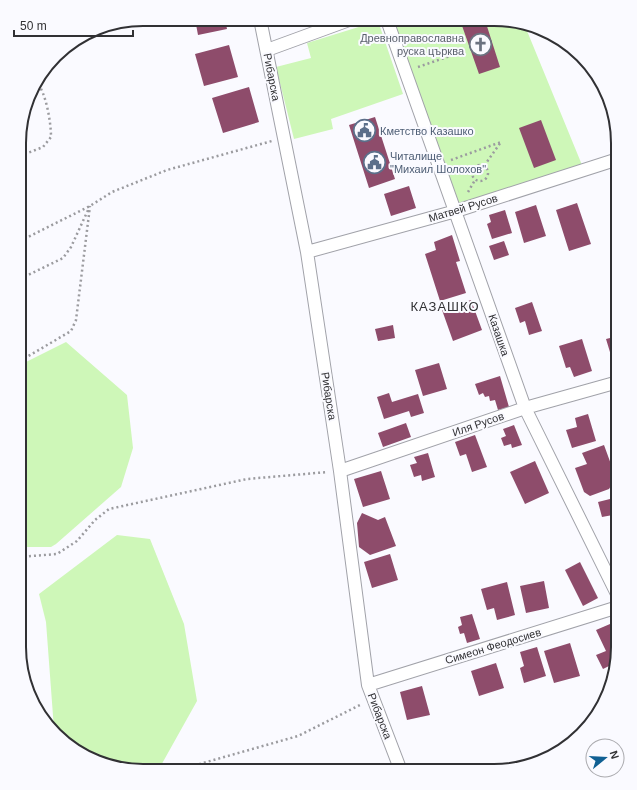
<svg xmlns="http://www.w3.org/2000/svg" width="637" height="790" viewBox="0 0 637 790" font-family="Arial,sans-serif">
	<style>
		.green { fill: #cef7b8 }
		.building { fill: #8e4c6b }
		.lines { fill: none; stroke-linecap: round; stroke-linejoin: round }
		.street-casing { stroke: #a1a2a9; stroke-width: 14 }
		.path { stroke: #9b9b9f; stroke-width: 2.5; stroke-dasharray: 2 3; stroke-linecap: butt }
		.street { stroke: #fff; stroke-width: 12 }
		.labels { text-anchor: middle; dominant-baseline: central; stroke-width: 4; stroke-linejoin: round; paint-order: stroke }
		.worship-label { font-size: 11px; fill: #5b616d; stroke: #fafaff; text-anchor: end }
		.street-label { font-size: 11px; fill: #313134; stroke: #fafaff }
		.service-label { font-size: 11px; fill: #4e5e75; stroke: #fafaff; text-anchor: start }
		.quarter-label { font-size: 13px; letter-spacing: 1px; fill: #313134; stroke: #fafaff }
		.rim { fill: none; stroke: #313134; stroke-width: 2 }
	</style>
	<rect width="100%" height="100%" fill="#fafaff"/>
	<path class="green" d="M393 20H510L525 26 582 165 460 206Z
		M378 21 403 94 331 119 333 129 294 139 276 67 311 58 307 43Z
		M66 342 127 395 133 448 121 487 56 544 51 547H19L20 365Z
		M117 535 150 539 184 624 197 701 159 769 135 771 74 750 54 729 46 622 39 594Z"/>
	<path class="building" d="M195 19H225L227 29 198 35Z
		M460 20H485L500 67 479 74Z
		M229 45 238 77 204 86 195 54Z
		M249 87 259 122 223 133 212 98Z
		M375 117 395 179 369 188 349 125Z
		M541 120 556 160 534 168 519 128Z
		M409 186 416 208 391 216 384 194Z
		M577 203 591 244 569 251 556 210Z
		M536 205 546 236 524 243 515 212Z
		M505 210 512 233 492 239 487 224 491 222 489 215Z
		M452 235 460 261 456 262 466 293 440 301 425 254 436 250 434 242Z
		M504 241 509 255 494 260 489 246Z
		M471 300 482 330 453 341 442 310Z
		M532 302 542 331 529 335 525 321 520 323 515 308Z
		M393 325 395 338 378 341 375 329Z
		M618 336V360L613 362 606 339Z
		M582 339 592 371 574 377 570 367 566 368 559 346Z
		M439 363 447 389 423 396 415 370Z
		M500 376 509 407 498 410 495 400 490 401 489 396 485 397 483 393 479 395 475 384Z
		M389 393 392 402 418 394 424 413 411 417 409 411 384 419 377 397Z
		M588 414 596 441 572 448 566 430 577 427 575 418Z
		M406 423 411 437 383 447 378 433Z
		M514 425 522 445 512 448 511 444 504 446 501 438 506 436 503 429Z
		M475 435 487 467 472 472 466 454 460 456 455 442Z
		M604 445 616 478 609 489 590 496 584 492 575 468 587 464 582 453Z
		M428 453 435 477 422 481 421 475 414 477 410 465 417 463 414 457Z
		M535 461 549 493 525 504 510 472Z
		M381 471 390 499 363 507 354 479Z
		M618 497V514L602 517 598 502Z
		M362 513 378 520 385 517 396 546 370 555 359 547 357 523Z
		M390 554 398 580 372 588 364 562Z
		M580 562 598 598 583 606 565 570Z
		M544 581 549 608 526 613 520 586Z
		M507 582 515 615 497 620 494 608 487 610 481 589Z
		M472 614 480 639 467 643 464 633 460 634 458 627 462 625 460 617Z
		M610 624 618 640V655L615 663 603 669 596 655 606 651 596 630Z
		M570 643 580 676 554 683 544 651Z
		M537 647 546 676 524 683 520 668 524 666 520 652Z
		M496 663 504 688 479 696 471 671Z
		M422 686 430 715 407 720 400 692Z"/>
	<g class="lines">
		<defs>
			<path id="street" d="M260 19 307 252 340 471 368 685 401 771
				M387 20 525 408 618 596
				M267 50 349 20
				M307 252 456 211 618 159
				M340 471 525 408 618 382
				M368 685 618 607"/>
		</defs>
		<use href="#street" class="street-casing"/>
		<path class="path" d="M418 67 462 52
			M442 136 459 131
			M20 156 43 147 51 137C51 122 46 92 36 81
			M451 160 501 142 484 166
			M472 173a8 8 0 1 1 16 0a8 8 0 1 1-16 0Z
			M468 192 475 180
			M20 241 90 206 112 192 167 170 272 141
			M20 279 63 258 71 247 89 208
			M20 361 71 331 76 320 90 206
			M19 557 57 554 77 541 95 520 109 509 247 479 328 472
			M175 771 298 736 362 704"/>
		<use href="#street" class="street"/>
	</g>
	<defs>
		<symbol id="church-ring" viewBox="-11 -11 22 22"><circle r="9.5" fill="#fafaff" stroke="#6b7280" stroke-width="1.5"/><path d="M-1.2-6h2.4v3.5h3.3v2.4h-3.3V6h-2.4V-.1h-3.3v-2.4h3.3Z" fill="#6b7280"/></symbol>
		<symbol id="civic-ring" viewBox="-11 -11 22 22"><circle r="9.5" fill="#fafaff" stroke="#5c6f8a" stroke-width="1.5"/><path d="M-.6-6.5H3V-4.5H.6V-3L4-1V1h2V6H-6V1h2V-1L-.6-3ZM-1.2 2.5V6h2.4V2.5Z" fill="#5c6f8a"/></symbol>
	</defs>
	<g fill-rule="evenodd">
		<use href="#church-ring" x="468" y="32" width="25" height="25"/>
		<use href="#civic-ring" x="352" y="118" width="25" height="25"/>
		<use href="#civic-ring" x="362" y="150" width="25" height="25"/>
	</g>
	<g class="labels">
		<g class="worship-label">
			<text x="464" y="38">Древноправославна<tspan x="464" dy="13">руска църква</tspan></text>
		</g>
		<g class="street-label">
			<text transform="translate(272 77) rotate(79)">Рибарска</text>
			<text transform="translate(463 208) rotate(-17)">Матвей Русов</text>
			<text transform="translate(499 335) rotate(71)">Казашка</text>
			<text transform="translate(329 396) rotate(81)">Рибарска</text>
			<text transform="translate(478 424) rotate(-19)">Иля Русов</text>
			<text transform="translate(493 646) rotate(-17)">Симеон Феодосиев</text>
			<text transform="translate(380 716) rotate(69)">Рибарска</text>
		</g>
		<g class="service-label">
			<text x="380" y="131">Кметство Казашко</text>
			<text x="390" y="156">Читалище<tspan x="390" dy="13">"Михаил Шолохов"</tspan></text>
		</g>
		<g class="quarter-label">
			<text x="445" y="306">КАЗАШКО</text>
		</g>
	</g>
	<path d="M0 0H637V790H0ZM143 26H494A117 117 0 0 1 611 143V647A117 117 0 0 1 494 764H143A117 117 0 0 1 26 647V143A117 117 0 0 1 143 26Z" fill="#fafaff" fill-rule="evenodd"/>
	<path class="rim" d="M143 26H494A117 117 0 0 1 611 143V647A117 117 0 0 1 494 764H143A117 117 0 0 1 26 647V143A117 117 0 0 1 143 26Z"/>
	<g transform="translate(605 758) rotate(72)"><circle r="19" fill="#fafaff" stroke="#aaaaae"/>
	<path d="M0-3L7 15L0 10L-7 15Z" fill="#106093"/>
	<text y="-6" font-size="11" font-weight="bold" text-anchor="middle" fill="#313134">N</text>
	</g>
	<path d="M14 30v6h119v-6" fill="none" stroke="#313134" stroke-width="2"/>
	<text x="20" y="30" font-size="12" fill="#313134" stroke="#fafaff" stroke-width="3" paint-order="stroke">50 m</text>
</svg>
